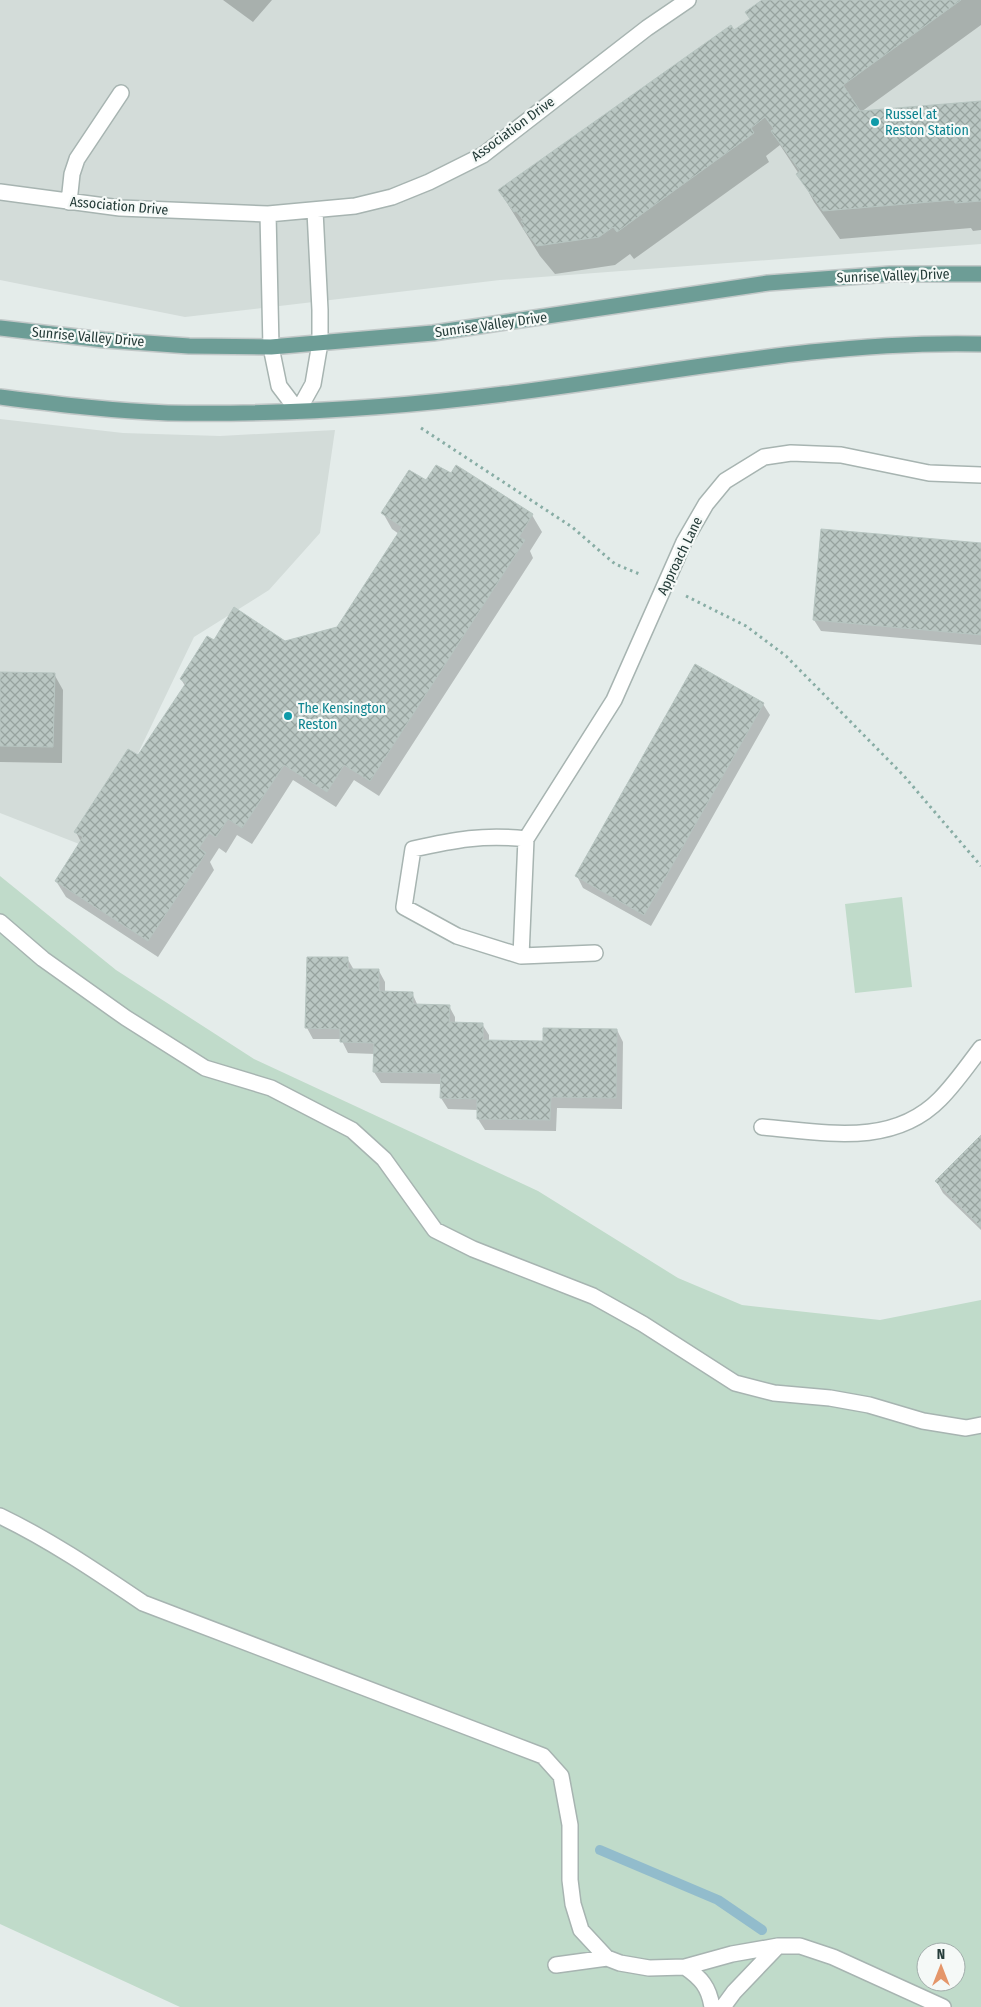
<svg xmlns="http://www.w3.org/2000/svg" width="981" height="2007" viewBox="0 0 981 2007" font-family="'Fira Sans Condensed',sans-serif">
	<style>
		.built { fill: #d3dcd9 }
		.grass { fill: #c0dbca; fill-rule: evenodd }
		.shadow { fill: #0003 }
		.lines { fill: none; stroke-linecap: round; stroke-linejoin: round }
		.stream { stroke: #92bccc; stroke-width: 10 }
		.building { fill: url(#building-cross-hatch); stroke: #b7c5c1 }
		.minor-casing { stroke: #a7b4b1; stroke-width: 18 }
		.major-casing { stroke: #c2c8c8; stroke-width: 18 }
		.path { stroke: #88ada5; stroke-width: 3; stroke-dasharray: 2.5 4; stroke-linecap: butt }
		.minor { stroke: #fff; stroke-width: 15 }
		.major { stroke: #6d9d96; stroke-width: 15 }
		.culture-dot { fill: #0f9aa8; stroke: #f5f9f7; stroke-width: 2 }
		.labels { text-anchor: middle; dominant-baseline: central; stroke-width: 4.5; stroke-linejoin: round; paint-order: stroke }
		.culture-label { font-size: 14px; fill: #0d838f; stroke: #f5f9f7; text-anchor: start }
		.street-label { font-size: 14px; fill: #253c39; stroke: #f5f9f7 }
	</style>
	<defs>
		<pattern id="building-cross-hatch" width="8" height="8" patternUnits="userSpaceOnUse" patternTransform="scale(1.25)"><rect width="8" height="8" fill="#bac7c3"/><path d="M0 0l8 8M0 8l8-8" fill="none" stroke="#97a39f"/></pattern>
	</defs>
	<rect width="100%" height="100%" fill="#e4ecea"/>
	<path class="built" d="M0 0H981V244L500 280 185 317 0 280Z
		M0 419 123 433 220 436 335 430 320 533 269 590 194 637 92 849 0 813Z"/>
	<path class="grass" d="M0 876 116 970 254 1059 538 1191 678 1278 742 1305 880 1320 981 1300V2007H180L0 1924ZM926 1952H956V1982H926Z
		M902 897 912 987 855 993 845 904Z"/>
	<path class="shadow" d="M223 0H272L253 22Z
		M762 0H981V25L861 112 981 102V230L973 231 971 228 840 239 814 202 799 174 780 145 766 156 769 162 634 259 630 254 615 265 555 274 540 256 499 190 751 19Z
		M426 482 532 515 542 532 530 551 533 558 379 796 354 780 336 807 293 780 252 844 237 835 226 853 219 848 210 862 214 870 158 957 66 897 56 881 81 842 76 832 138 757 185 686 181 679 214 642H285L338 628 399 534 392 529 383 513Z
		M981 545V645L821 631 814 620Z
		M696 666 763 704 770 715 651 926 583 888 577 876Z
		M0 673 54 674 63 690 62 763 0 762Z
		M347 958 354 970 379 971 385 982V992L412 993 418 1006H449L455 1017V1023L482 1024 489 1035V1041L544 1042 617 1030 623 1042 622 1109 557 1108 556 1131 485 1130 478 1119V1110L448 1109 441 1098 442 1084 381 1083 374 1072 375 1054 348 1053 341 1039H313L307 1028Z
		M981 1137V1230L943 1193 937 1182Z"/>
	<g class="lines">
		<path class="stream" d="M600 1850 718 1900 762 1930"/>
	</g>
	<path class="building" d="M762 0H961L843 85 860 111 981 101V201L955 203 954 200 823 211 796 174 800 171 771 131 774 129 765 117 751 128 754 133 617 232 613 227 599 237 537 246 523 228 525 227 521 221H524L516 211 514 212 498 190 731 25 734 30 750 19 745 12Z
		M436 465 451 473 456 465 533 514 519 537 525 540 370 781 344 765 327 792 284 765 242 828 228 819 216 837 209 833 199 848 206 853 148 941 55 881 83 837 74 832 128 749 138 755 186 683 180 679 207 636 214 640 234 607 285 641 337 627 402 527 381 513 409 470 426 480Z
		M821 529 981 543V635L813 620Z
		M695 664 764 703 644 915 575 876Z
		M0 672 55 673 53 747 0 746Z
		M307 957H348V969H379V991L413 992V1004L450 1005 449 1022 483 1023V1040L543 1041V1028L617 1029 616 1098 551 1097 550 1120 477 1119V1099L440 1098 441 1073 373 1072 374 1043 340 1042V1029L305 1028Z
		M981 1135V1227L935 1181Z"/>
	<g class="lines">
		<defs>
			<path id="minor" d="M0 192 120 208 268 214 355 206 392 197 429 182 483 155 647 28 688 0
				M69 202 72 174 77 159 121 93
				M268 214 271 347 279 386 298 411 313 384 320 343V310L315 211
				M526 839C484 834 454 840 413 849L404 907 457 936 521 956 595 953
				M0 922 43 959 126 1018 205 1068 271 1088 352 1130 384 1159 435 1230 473 1249 593 1296 643 1324 735 1383 774 1393 830 1398 869 1405 923 1421 966 1428 981 1425
				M521 956 526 839 614 700 684 542 706 504 725 481 764 457 791 453 841 455 929 473 981 475
				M762 1127C823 1132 892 1148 940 1099 955 1084 968 1065 981 1048
				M0 1516C50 1540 97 1572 143 1603L543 1756 561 1776 570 1825V1880L573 1904 581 1930 607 1958 620 1963 649 1968 685 1967 732 1954 778 1946H800L833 1957 943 2007
				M556 1965 607 1958
				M685 1967C701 1978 709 1987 712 2007
				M723 2007 734 1992 778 1946"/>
			<path id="major" d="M0 328 104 340 189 346 271 347 433 333 768 283 890 274H981
				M0 397C56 404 111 411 168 413 280 415 392 408 504 394 662 375 821 340 981 344"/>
		</defs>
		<use href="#minor" class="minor-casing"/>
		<use href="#major" class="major-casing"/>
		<path class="path" d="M421 428 572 527 615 564 642 575
			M686 596 746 626 786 656 904 776 981 866"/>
		<use href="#minor" class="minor"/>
		<use href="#major" class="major"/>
	</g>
	<g class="culture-dot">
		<circle cx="875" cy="122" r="5"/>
		<circle cx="288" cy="716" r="5"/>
	</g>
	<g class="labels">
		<g class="culture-label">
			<text x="885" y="114">Russel at<tspan x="885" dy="16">Reston Station</tspan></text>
			<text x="298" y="708">The Kensington<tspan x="298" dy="16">Reston</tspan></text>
		</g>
		<g class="street-label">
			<text transform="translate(513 129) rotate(-36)">Association Drive</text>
			<text transform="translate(119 206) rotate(5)">Association Drive</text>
			<text transform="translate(893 276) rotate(-2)">Sunrise Valley Drive</text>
			<text transform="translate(491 325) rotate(-8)">Sunrise Valley Drive</text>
			<text transform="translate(88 337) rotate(5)">Sunrise Valley Drive</text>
			<text transform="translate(680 556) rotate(-64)">Approach Lane</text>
		</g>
	</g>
	<g transform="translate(941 1967)"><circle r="24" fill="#f5f9f7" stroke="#a2adab"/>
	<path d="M0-4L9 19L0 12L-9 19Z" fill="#e4966a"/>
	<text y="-8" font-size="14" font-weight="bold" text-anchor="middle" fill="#253c39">N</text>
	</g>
</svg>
